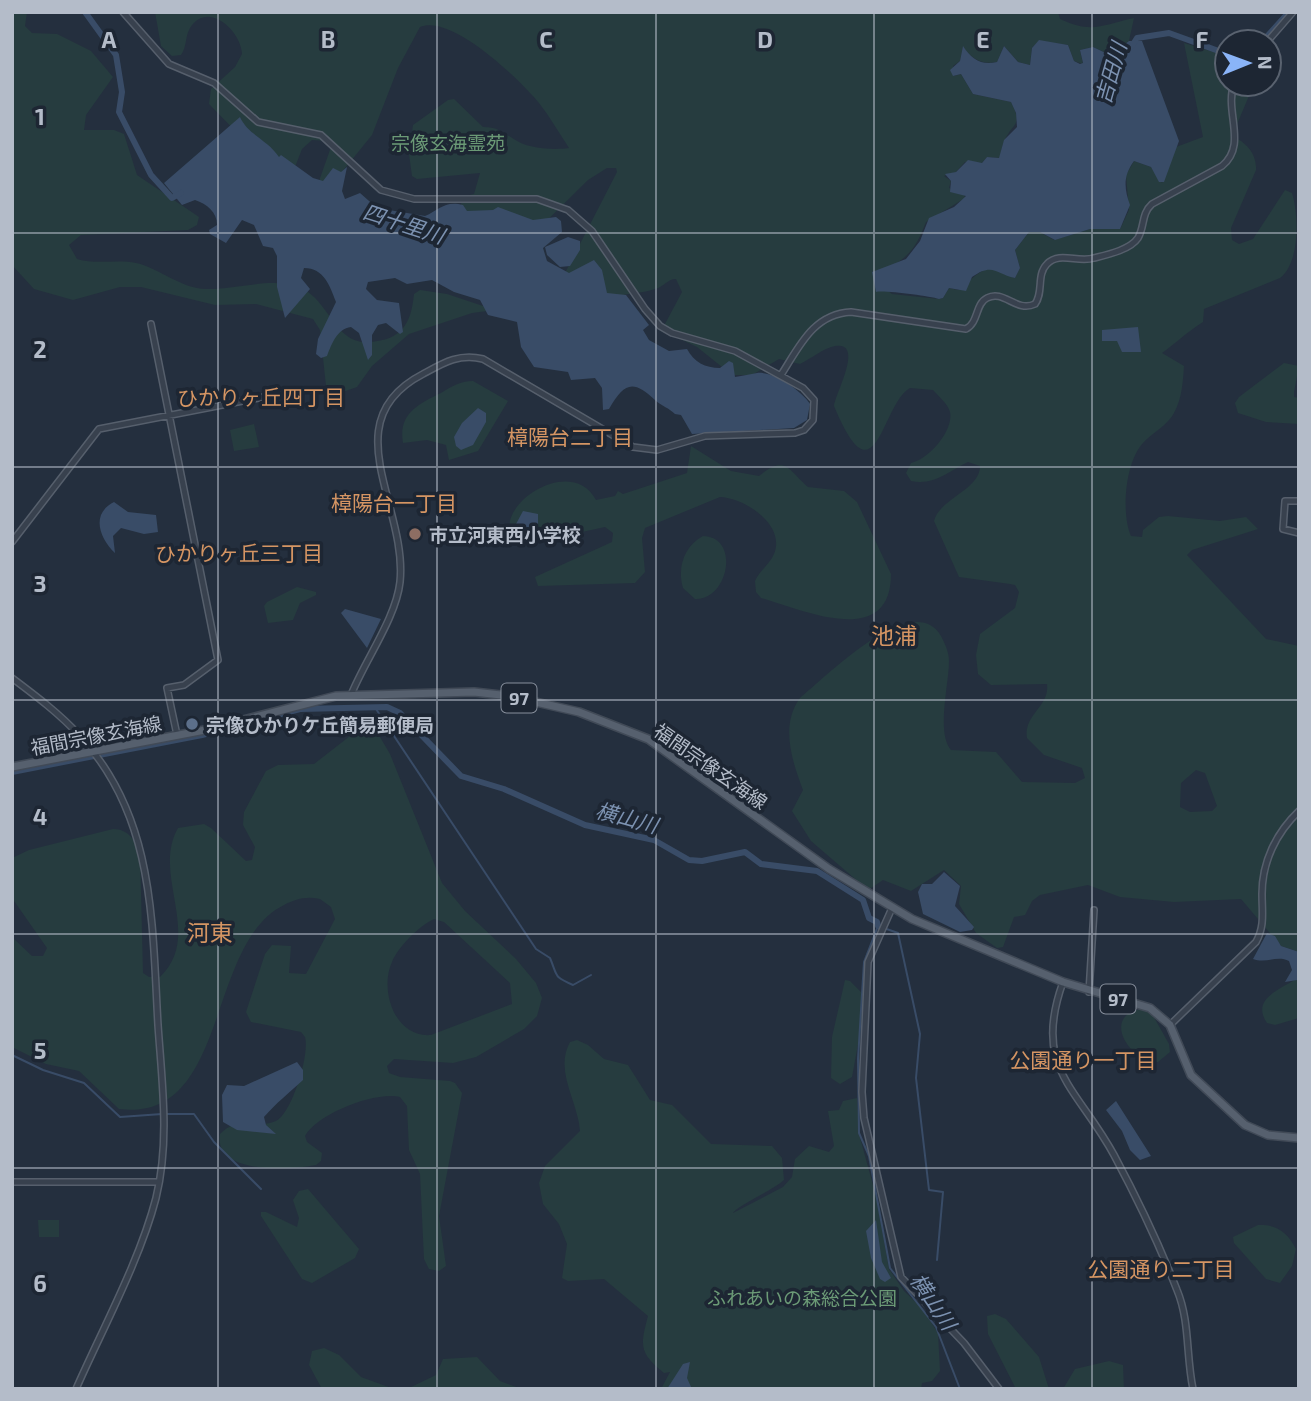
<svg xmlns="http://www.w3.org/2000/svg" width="1311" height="1401" viewBox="0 0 1311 1401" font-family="'Exo 2','Noto Sans JP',sans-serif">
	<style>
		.green { fill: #263c3f; fill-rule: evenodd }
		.water { fill: #394c67 }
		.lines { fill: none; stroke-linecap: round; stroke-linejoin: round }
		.stream { stroke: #394c67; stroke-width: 2 }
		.river { stroke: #394c67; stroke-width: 6 }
		.tertiary-casing { stroke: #565f6c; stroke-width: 8 }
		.primary-casing { stroke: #414a57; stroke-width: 10 }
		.tertiary { stroke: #38414e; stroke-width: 5 }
		.primary { stroke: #56606e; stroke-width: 7 }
		.grid { fill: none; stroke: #b4bcc9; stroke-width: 2; stroke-opacity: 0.55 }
		.education-dot { fill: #8d6e63; stroke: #1d2633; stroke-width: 2.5 }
		.service-dot { fill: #5c6f8a; stroke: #1d2633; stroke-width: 2.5 }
		.labels { text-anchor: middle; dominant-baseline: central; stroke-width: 7; stroke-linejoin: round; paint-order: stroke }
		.shield { fill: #1d2633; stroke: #878f9c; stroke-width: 2 }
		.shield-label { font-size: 18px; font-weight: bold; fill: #b4bcc9 }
		.park-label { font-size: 19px; fill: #6b9a76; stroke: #1d2633 }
		.poi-label { font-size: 19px; font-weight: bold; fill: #b4bcc9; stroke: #1d2633; text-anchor: start }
		.street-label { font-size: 19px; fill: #b4bcc9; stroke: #1d2633 }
		.water-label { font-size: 21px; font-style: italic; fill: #7c92b1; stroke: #1d2633 }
		.neighbourhood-label { font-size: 21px; fill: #d59563; stroke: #1d2633 }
		.quarter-label { font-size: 23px; fill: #d59563; stroke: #1d2633 }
		.grid-label { font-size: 23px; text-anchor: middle; font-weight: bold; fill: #b4bcc9; stroke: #1d2633; stroke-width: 7; stroke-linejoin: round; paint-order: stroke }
	</style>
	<rect width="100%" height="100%" fill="#242f3e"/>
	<path class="green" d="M12 12H27L25 26 32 33 57 34 91 51 113 77 86 115 84 130H114L124 134 137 175 199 217 197 225 188 230 81 235 69 245 77 259C96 265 117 259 136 263 159 268 182 289 206 289 235 290 274 276 301 288 329 300 335 345 369 342 402 340 411 324 414 294L420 290 447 294 495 310 472 313 409 334 372 366 357 387 337 394 326 386 320 330 313 319 256 304 215 305 141 287H120L73 300 34 289 12 265Z
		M155 12H1058L1060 19C1092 34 1102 25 1134 18L1129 41 1110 55 1093 47 1080 50 1083 64 1074 61 1068 45 1039 41 1032 48 1030 65 1018 62 1004 46 997 62C983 65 971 59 963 47L960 61 953 66 954 76 961 74 973 94 1011 102C1024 127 1012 122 1004 142 1001 148 1002 153 999 158L987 157 982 163 965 162 956 172 944 176 951 181 949 188 964 194 965 198 926 222C917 245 911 256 888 268L887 290 892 294 939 299 943 298 949 288 958 290C970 283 982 263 999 270 1005 272 1008 276 1015 278L1020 268 1015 250 1029 232H1040L1054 240 1090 229H1120L1129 210 1126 175 1134 161 1151 167 1162 183 1176 147 1203 137 1184 43 1227 56V84H1254L1232 136C1246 142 1257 154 1256 170L1231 228 1232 240 1239 244 1253 239 1285 190 1292 193C1299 215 1300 263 1280 278L1204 309 1203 322C1187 332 1176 343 1162 353L1184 366C1183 381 1182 399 1174 413 1168 425 1152 433 1143 443 1125 462 1121 514 1131 536L1142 537 1143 530 1159 517 1168 516 1220 521 1246 517 1258 529 1192 550 1187 555 1266 639 1299 646V952L1281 946 1241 899 1174 902 1120 897 1088 885 1040 895 1032 901 1025 915 1014 917 1003 947 997 948 976 933 959 904 961 886 944 870 911 891 883 880 868 890 811 841 792 811 803 790C792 761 780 725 800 698 825 678 913 588 941 636 945 644 949 652 949 661 949 684 936 733 951 750L996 752 1022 782 1075 783 1085 778 1082 768 1044 755 1027 738C1023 715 1050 706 1047 684L991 685 978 674 976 655 980 634 1015 608 1019 592 1015 585 1010 584 959 577 934 521C940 498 980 490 980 466L968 462C949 471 934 486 911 481L906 473 911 463C928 460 954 431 950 412 948 404 938 396 933 390L910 388C881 404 876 507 834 406 835 394 865 341 835 346 823 348 811 359 800 364L779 359 752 375H732L697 347 666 332 665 324 682 292 676 279C667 279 664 287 655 289 639 295 624 291 609 301L565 273 617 172 616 168H607L588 180 514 253 460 206 465 196 474 194 480 173 417 179 412 176 409 154 413 125 448 100 454 99 483 127C500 127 504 134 519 142 532 149 555 150 569 148 559 133 550 117 539 103 520 80 452 14 420 27L398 68 372 135 333 183 319 181 331 147 326 141 312 140 302 149 288 185 209 104 211 89 235 67 242 54C241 30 207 0 190 28 185 36 187 47 181 55L172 56 161 46ZM1196 770 1205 773 1217 806 1212 811 1190 812 1180 807 1181 783Z
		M1284 363 1299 366 1294 392V397L1299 398V424L1266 422 1238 413 1235 403 1239 397Z
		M473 381 508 401 478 451 449 460 446 445 427 440 403 443C398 414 418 404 441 393 451 387 460 381 473 381Z
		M254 424 259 447 234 451 230 430Z
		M691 446 731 471 759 476C786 454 788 470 808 487L844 491 857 502 891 574C891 650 803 610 761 598L756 592 755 581C760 570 770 564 774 554 786 525 745 498 720 497L645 528 642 538 645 572 635 583 538 586 535 577 612 542 613 533 605 527 531 543 516 542C485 511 570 451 596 500L615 496 618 491 623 494 687 473Z
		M703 536C741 537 728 601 695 599L683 588C677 568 684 546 703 536Z
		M297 587 316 592V595L300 603 293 620 268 623 264 606 267 602Z
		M369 733 380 737 390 754 442 883 465 911 516 959 536 983 542 998 537 1016 524 1029 476 1057 453 1063 394 1059 387 1066 389 1073 400 1077 450 1081 455 1083 462 1093 439 1216 446 1266 439 1271 429 1269 424 1259 420 1174 409 1150 407 1106 400 1097C375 1091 317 1114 305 1136L307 1142 322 1153 321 1161 316 1165C291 1170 213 1175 220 1134 240 1114 254 1130 276 1121 292 1113 310 1054 305 1037L301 1032 251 1022 246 1012 265 954 272 945 291 946 289 973 306 974 335 919 331 907 320 899C306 896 296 899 284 905 205 944 230 1123 119 1109L79 1071 46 1064 12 1047V937L32 956H43L47 948 12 898V858L29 850 113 829C128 829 135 840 140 852L143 973 149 977H160C204 935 151 875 178 828L204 824 211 828 246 861 252 860 255 847 243 825 244 812 266 771 278 765 314 764 350 736ZM434 919 444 922 510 983 512 1004 431 1035C395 1038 379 990 392 962 398 947 419 926 434 919Z
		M1299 977V1018L1275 1025 1267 1023C1250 998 1282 989 1299 977Z
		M845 980 850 981 861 992 865 1006 852 1077 840 1084 831 1078 832 1037Z
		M1142 1009 1151 1012 1169 1044 1170 1052 1158 1062C1128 1061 1101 1015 1142 1009Z
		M577 1040 588 1045 604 1059 628 1065 650 1100 672 1105 711 1144 772 1146 782 1158 784 1180C773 1190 737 1206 733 1213L783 1187 792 1177 795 1159 809 1146 829 1152 834 1146 828 1111 839 1110 843 1101 857 1098 859 1134 876 1196 889 1269 904 1291 922 1308 938 1333 940 1371 932 1381 922 1383 921 1389H661L670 1372 664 1373C639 1353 640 1346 648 1316L604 1279 568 1281 562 1278 567 1244 559 1224 543 1204 539 1183 545 1166 580 1131C578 1101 554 1071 570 1042Z
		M308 1189 359 1249 355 1258 312 1283 302 1279 261 1216V1212H266L297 1227 299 1218 293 1200 299 1191Z
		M38 1220H59V1237H39Z
		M1258 1225C1277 1224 1288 1233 1296 1249L1292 1266 1280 1283 1266 1279 1234 1243 1233 1237Z
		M995 1314 1006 1319 1039 1357 1049 1389H1016L988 1334 987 1316Z
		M324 1348 339 1355 361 1377 394 1389H322L309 1365 312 1351Z
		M477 1357 500 1381 522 1389H407L436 1375 443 1359Z
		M1109 1361 1123 1365 1124 1389H1063L1075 1369Z"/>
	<path class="water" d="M1039 40 1068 45 1074 61 1080 64 1083 63 1080 50 1093 47 1110 55 1129 41H1142L1179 141 1164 182H1159L1151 167 1134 161C1123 176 1124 188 1130 205L1120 229H1090L1055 240 1040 232H1029L1015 250 1020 268 1015 278C996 274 993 262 972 277L966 291 949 288 943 298 939 299C929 296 884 290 876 292L872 272 906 259 920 241 929 218 954 207 966 196 950 192 951 181 945 174 956 172 968 160 982 163 987 157 999 158 1004 140 1017 127 1016 113 1011 102 973 94 961 74 953 76 950 70 960 61 963 46C971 59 982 66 997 62L1004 46 1018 62 1030 65 1032 48Z
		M240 117C248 135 268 140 279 157L281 155 313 178 323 181 333 168 341 172 347 167 342 191 345 199 360 193 377 208 425 216C439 210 445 200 463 205L467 211 493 210 498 207 533 220 556 217 561 221 562 232 543 248 547 261 569 273 594 260 602 270 607 293 626 295 649 325 643 330 649 340 669 351 687 349C694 362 705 368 720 368L729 361 733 363 735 377C743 376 750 374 757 373 773 371 802 391 810 404L807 420 794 428 692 434 681 415 675 414C669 408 662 406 656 401 632 378 624 384 609 409L603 410 602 388 595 378 571 380 568 372 534 367 521 347 517 322 488 315 480 300 454 292 432 280 407 284 395 278 368 282 366 289 377 300 399 303 403 332 400 334 386 323 378 325 372 335V355L368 360 359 333 351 327C337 329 332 343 327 356L321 358 316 354 318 339 336 302C330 286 324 268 304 268L301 278 310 289 285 318 277 287V256L273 248 263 246 254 225 242 220 226 243 210 234 209 230 217 225C217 212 207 204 195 200L182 205 164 183Z
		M568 237 580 241V250L570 266 560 267 547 255 545 247Z
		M1138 327 1141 352H1122L1117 341H1102V330Z
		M478 408 486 413V422L473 445 461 450 456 446 454 437 462 423Z
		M114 502 128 512 156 515 158 532 144 534 121 528 113 536 115 553C100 539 90 514 114 502Z
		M523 511 538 514V531L518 534 516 524Z
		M345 609 381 619 367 648 341 613Z
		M944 872 960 886 955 906 974 927 972 930 960 932 923 914 918 892 922 884H932Z
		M1267 933 1275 936 1281 946 1299 952 1297 980 1285 982 1292 970 1289 961C1277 955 1266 964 1253 959Z
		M297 1062 303 1070V1080C289 1093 276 1103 264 1117L266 1125 276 1134 237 1130 223 1122 222 1095 227 1085 244 1086Z
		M1116 1101 1151 1156 1140 1160 1130 1150 1122 1131 1106 1110Z
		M876 1220 882 1262 891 1278 885 1282 880 1279 871 1258 866 1231Z
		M690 1362 687 1378 692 1389H667L683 1364Z"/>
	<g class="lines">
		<path class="stream" d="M374 706 536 949 550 958C558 977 553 976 573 985L591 975
			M12 1055 43 1070 84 1083 120 1117 162 1114
			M167 1114H194L214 1142 261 1189
			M937 1260 943 1192 929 1190 916 1078 920 1034 898 933 878 926 864 962 858 1059 859 1133 869 1156 890 1268 936 1327 960 1389"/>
		<path class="river" d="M85 12 116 55 122 92 119 112 151 175 172 198 181 193
			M1262 42 1289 12
			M1132 46 1137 38 1169 33 1227 54
			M12 772 202 735 300 709 387 707 400 713 461 776 504 789 585 825 654 840 689 860 702 861 745 852 761 864 817 871 863 900 869 918 877 922 878 926"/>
		<defs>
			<path id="tertiary" d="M123 12 169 64 214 83 258 122 321 135 381 190 414 199H537L568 210 592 231 645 309 660 326 672 333 735 351 803 388 814 400 813 420 804 430 795 433 705 436 657 450 633 447 483 359C459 353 443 363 423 374 332 421 408 506 400 582 396 618 365 660 351 695
				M1267 42 1293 12
				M151 324 218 660 184 685 167 688 177 735
				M781 375C799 347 813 314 851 312L966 329C979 322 975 304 987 298 1004 289 1016 313 1035 304 1044 292 1036 275 1047 264 1059 251 1078 263 1094 258 1106 255 1130 250 1138 238 1145 226 1141 214 1152 204L1222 166C1248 145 1224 111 1234 84
				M1299 501H1285L1283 529 1299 533
				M12 542 99 429 300 390
				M12 678C36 696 60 714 80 736 155 817 152 922 158 1025 162 1083 170 1141 156 1198 140 1260 102 1330 76 1389
				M892 908 868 962 862 1092 864 1118 901 1277 964 1343 999 1389
				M1063 982C1032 1068 1077 1087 1114 1155 1137 1198 1159 1244 1177 1290 1190 1321 1186 1356 1193 1389
				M1089 992 1094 910
				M1170 1025 1256 942C1265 926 1262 912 1262 894 1262 862 1276 833 1299 811
				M12 1182H159"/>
			<path id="primary" d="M12 767 205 730 336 696 474 692 510 696 579 712 648 739 829 869 912 919 1063 982 1150 1008 1170 1025 1191 1075 1245 1125 1268 1135 1299 1138"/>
		</defs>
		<use href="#tertiary" class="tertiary-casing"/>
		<use href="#primary" class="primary-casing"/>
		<use href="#tertiary" class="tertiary"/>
		<use href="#primary" class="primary"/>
	</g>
	<path class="grid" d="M218 12V1389M437 12V1389M656 12V1389M874 12V1389M1092 12V1389M12 233H1299M12 467H1299M12 700H1299M12 934H1299M12 1168H1299"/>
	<circle class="education-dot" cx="415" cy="534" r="7"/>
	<circle class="service-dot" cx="192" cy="724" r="7"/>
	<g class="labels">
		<g class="shield">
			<rect x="501.5" y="683.5" width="35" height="29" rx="5"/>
			<rect x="1100.5" y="984.5" width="35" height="29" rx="5"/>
		</g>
		<g class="shield-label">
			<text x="519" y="698">97</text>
			<text x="1118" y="999">97</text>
		</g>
		<g class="park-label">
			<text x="448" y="142">宗像玄海霊苑</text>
			<text x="802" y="1297">ふれあいの森総合公園</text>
		</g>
		<g class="poi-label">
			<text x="429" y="534">市立河東西小学校</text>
			<text x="206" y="724">宗像ひかりケ丘簡易郵便局</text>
		</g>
		<g class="street-label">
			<text transform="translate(96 735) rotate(-11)">福間宗像玄海線</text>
			<text transform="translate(711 766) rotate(35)">福間宗像玄海線</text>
		</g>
		<g class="water-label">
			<text transform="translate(1110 73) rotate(-74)">吉田川</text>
			<text transform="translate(404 223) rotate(18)">四十里川</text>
			<text transform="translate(627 817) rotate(15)">横山川</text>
			<text transform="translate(934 1301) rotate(56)">横山川</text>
		</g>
		<g class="neighbourhood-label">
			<text x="261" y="396">ひかりヶ丘四丁目</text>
			<text x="570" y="436">樟陽台二丁目</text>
			<text x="394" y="502">樟陽台一丁目</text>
			<text x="239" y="552">ひかりヶ丘三丁目</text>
			<text x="1083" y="1059">公園通り一丁目</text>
			<text x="1161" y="1268">公園通り二丁目</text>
		</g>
		<g class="quarter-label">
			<text x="894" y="635">池浦</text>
			<text x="210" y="932">河東</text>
		</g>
	</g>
	<g class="grid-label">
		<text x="109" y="48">A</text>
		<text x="328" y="48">B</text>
		<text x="546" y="48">C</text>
		<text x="765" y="48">D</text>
		<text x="983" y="48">E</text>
		<text x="1202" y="48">F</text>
		<text x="40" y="125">1</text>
		<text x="40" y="358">2</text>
		<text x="40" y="592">3</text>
		<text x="40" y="825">4</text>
		<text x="40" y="1059">5</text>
		<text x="40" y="1292">6</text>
	</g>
	<rect width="1311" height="1401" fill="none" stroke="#b4bcc9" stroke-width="28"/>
	<g transform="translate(1248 63) rotate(89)"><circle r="33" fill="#1d2633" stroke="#59626f" stroke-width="2"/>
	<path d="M0-5L12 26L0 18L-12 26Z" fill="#8ab4f8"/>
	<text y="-10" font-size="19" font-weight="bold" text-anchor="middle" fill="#b4bcc9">N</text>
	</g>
</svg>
